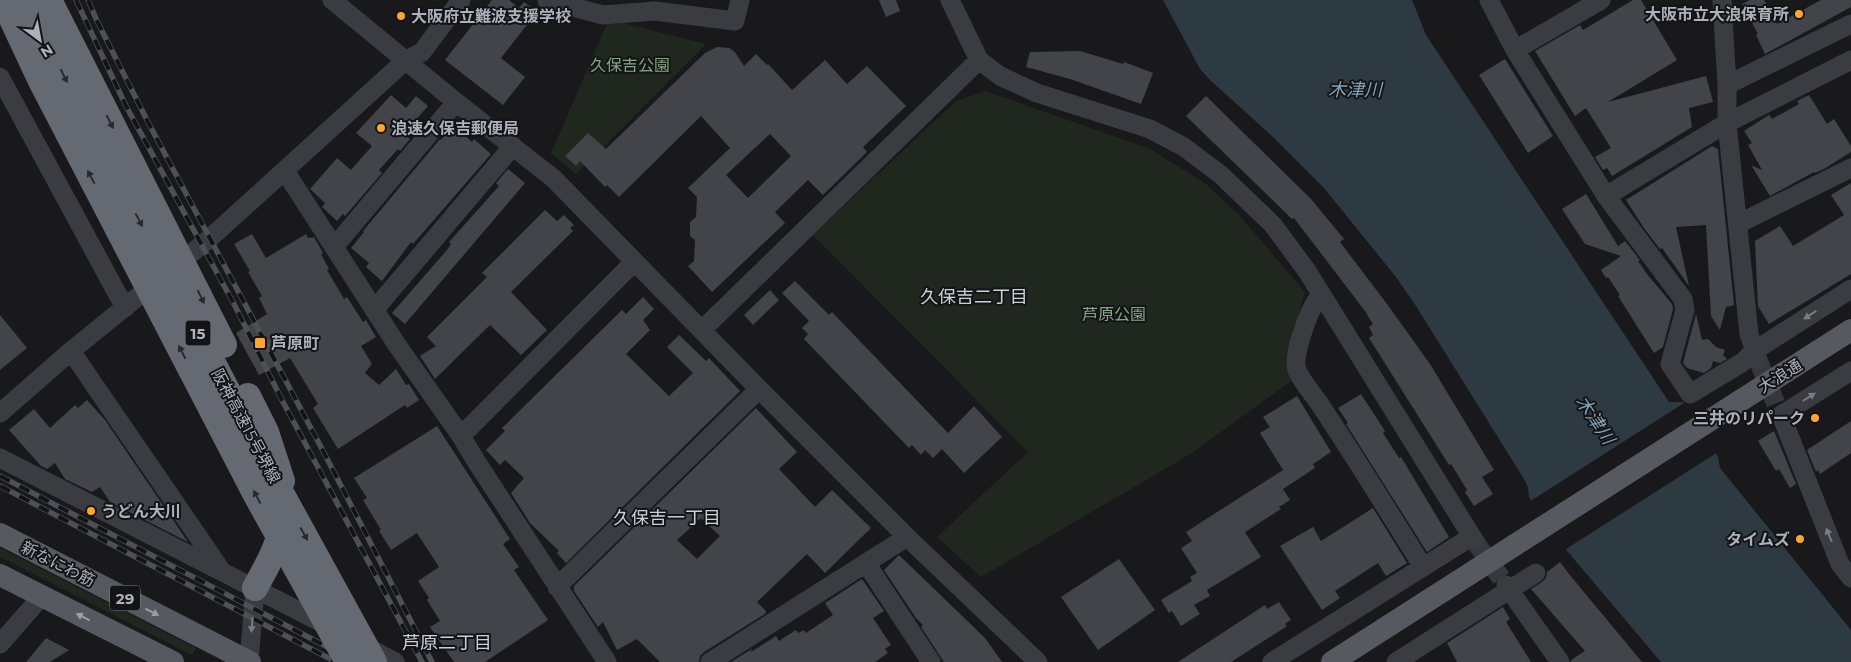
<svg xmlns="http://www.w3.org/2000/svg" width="1851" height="662" viewBox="0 0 1851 662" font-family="Montserrat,'Noto Sans JP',sans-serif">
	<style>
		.green { fill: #1f271f }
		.water { fill: #2e3a41 }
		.pier { fill: #19191c }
		.building { fill: #434449; fill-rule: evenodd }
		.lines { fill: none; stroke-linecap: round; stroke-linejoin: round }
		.minor-tunnel { stroke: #36383c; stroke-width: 19; stroke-dasharray: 19 9; stroke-linecap: butt }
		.minor { stroke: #3a3c41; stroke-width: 19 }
		.major { stroke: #565960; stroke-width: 22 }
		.highway { stroke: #656a72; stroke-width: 26 }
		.rail-casing { stroke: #4d5056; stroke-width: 5.5 }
		.rail { stroke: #141417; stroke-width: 4; stroke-dasharray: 11; stroke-linecap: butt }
		.highway-bridge { stroke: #656a72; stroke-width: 26 }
		.oneway { fill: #282a2e }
		.oneway2 { fill: #787d85 }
		.oneway3 { fill: #9aa0aa }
		.poi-dot { fill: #ffa62e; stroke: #141417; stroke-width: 2 }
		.labels { text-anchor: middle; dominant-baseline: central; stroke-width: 4; stroke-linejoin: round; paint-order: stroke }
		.shield { fill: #141417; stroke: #7e838a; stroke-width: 1 }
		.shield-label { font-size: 15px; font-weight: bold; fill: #abb2bc }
		.poi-label { font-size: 16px; font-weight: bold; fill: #abb2bc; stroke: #141417; text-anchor: start }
		.park-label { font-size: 16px; fill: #82a881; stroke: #141417 }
		.street-label { font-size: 16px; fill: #abb2bc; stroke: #141417 }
		.water-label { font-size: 18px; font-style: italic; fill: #80a3b9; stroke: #141417 }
		.neighbourhood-label { font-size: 18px; fill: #ccd0d8; stroke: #141417 }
	</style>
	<rect width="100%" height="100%" fill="#19191c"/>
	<path class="green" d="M623 23 706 44 576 174 551 153 607 24Z
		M985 91 1148 148 1205 183 1240 216 1305 292C1297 321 1287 350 1291 381L1192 453 981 577 937 537 1028 452 813 235 956 101Z
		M0 548 196 648 192 655 0 557Z"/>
	<path class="water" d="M1163 0H1412L1426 35 1669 402H1684L1718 457 1720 468 1851 630V662H1661L1546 526 1529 497 1528 487 1524 479 1416 306 1396 277 1324 188 1271 135 1211 81 1200 69Z"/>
	<path class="pier" d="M1687 401 1718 452 1563 551 1544 527 1529 502Z"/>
	<path class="building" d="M492 0H509L519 8 524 2 537 12 501 58 525 77 503 105 445 60Z
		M879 0H896L900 11 886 17Z
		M1633 0H1641L1677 60 1608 102 1706 76 1713 102 1689 108 1692 127 1612 176 1607 168 1603 170 1595 157 1611 148 1586 108 1575 116 1535 51 1580 25 1583 30Z
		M1750 0H1764L1777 24 1821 0H1851V7L1765 54 1756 35 1758 34 1742 4Z
		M717 47 729 48 735 52 744 66 756 54 767 65 768 64 792 90 825 60 847 84 867 66 906 106 863 147 867 152 823 195 808 180 775 212 785 223 712 292 688 266 694 261 695 240 690 236V222L696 217 697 197 688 188 730 148 701 116 619 197 607 185 605 187 580 161 576 166 565 156 588 133 606 149 705 53ZM770 134 791 156 748 198 726 175Z
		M1080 51 1123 64 1124 62 1153 73 1141 104 1070 79 1026 67 1030 52Z
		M1505 59 1553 136 1528 153 1479 75Z
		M391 95 406 108 416 96 428 106 404 133 410 139 400 151 398 149 379 170 382 173 345 216 343 214 337 221 322 207 325 203 310 189 337 158 351 170 372 146 356 133Z
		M1809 95 1827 124 1834 119 1851 146V152L1824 169 1815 173 1814 172 1770 196 1751 165 1762 170 1748 145 1752 143 1744 131 1769 115 1772 119 1799 104 1797 101Z
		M1206 96 1311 199 1344 239 1340 242 1387 304 1430 364 1494 470 1482 477 1493 494 1474 506 1465 492 1467 490 1451 464 1449 465 1369 338 1373 335 1369 327 1373 324 1367 315H1368L1294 218 1292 219 1186 116Z
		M453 125 472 142 474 139 491 154 413 244 411 242 382 281 366 267 369 263 351 248 364 232 363 231 440 139 441 140Z
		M1712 146 1718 149 1734 305 1726 307 1720 330 1711 316 1706 225 1676 227 1689 286 1662 248 1660 249 1644 228 1626 200Z
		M508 169 525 183 405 324 392 313 447 250 451 244 449 242 499 186 496 183Z
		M1851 183V274L1769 324 1758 306 1755 241 1780 226 1793 246 1844 215 1831 195Z
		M1586 194 1618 246 1625 241 1640 260 1638 261 1647 274 1672 304 1673 309 1663 347 1654 353 1618 296 1620 295 1608 277 1606 278 1601 270 1621 256 1585 244 1562 209Z
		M545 210 557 221 564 215 574 225 570 228 573 231 511 292 547 330 521 355 490 325 435 379 420 356 436 346 427 337 487 277 482 273Z
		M252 234 266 258 306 234 308 238 314 237 323 253 321 254 329 269 327 270 344 299 347 297 363 322 366 320 376 337 361 346 372 364 365 373 379 385 396 369 406 385 409 384 419 400 407 408 405 405 338 449 313 408 318 404 290 358 259 375 236 333 267 314 259 298 262 296 248 272 250 271 234 244Z
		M795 281 829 315 832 312 948 433 974 406 1002 437 964 473 942 449 933 458 925 450 921 455 912 445 909 448 804 339 808 334 802 328 809 321 782 293Z
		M770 290 779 300 753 325 744 315Z
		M643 297 654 309 643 320 650 330 626 354 669 396 693 373 667 347 679 335 706 361 709 358 740 391 566 563 557 553 559 551 530 523 511 493 524 478 505 460 500 465 486 450 505 431 502 428 622 310 626 314Z
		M1696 314 1702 340 1708 339 1716 347 1725 350 1723 355 1727 359 1720 363 1713 361 1711 368 1704 373 1687 368 1683 363Z
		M0 315 27 348 0 370Z
		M1361 394 1385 431 1383 433 1399 458 1401 457 1449 537 1427 552 1346 424 1348 423 1338 408Z
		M1297 396 1331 452 1313 464 1315 468 1283 489 1290 500 1279 507 1281 509 1245 532 1261 557 1207 590 1210 596 1194 605 1200 614 1181 626 1172 611 1169 613 1161 600 1192 581 1190 577 1197 573 1181 548 1192 541 1186 532 1283 470 1260 433 1270 427 1263 417Z
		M87 400 105 420 188 542 110 502 100 487 92 492 65 479 55 463 47 469 41 466 9 430 34 409 50 428 75 405 78 408Z
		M756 408 797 452 779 469 815 507 832 490 871 528 825 573 807 554 757 602 766 611 765 614 704 652 700 656 699 662H660L637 639 617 650 603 622 598 627 574 591V586ZM701 518 720 536 697 559 677 540Z
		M1851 421V453L1820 474 1818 470 1816 472 1807 450Z
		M437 426 510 539 503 544 519 567 514 570 548 620 485 662H454L430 627 440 621 427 600 429 598 418 581 439 567 417 533 391 550 379 531 381 530 363 500 367 498 354 478Z
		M1774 431 1796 484 1790 488 1779 469 1776 471 1758 441Z
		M1373 508 1407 563 1386 576 1378 563 1335 591 1340 598 1322 610 1280 546 1313 527 1321 541Z
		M899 555 985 638 1002 662H944L921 627 923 625 916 618 884 570Z
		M1119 559 1155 610 1098 650 1061 597Z
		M1560 562 1569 574 1642 662H1571V660L1585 651 1531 589 1542 582 1546 578 1547 572Z
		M862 579 884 611 873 618 891 645 885 649 888 653 875 662H731L752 649 751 652 776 636 779 641 796 630 798 633 804 630 806 633 833 615 825 603Z
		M1279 602 1291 620 1285 624 1287 626 1231 662H1178L1265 605 1267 609Z
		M1503 607 1510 619 1506 622 1531 662H1457L1447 643Z
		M46 638 69 650 50 662H26Z"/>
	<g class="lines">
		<path class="minor-tunnel" d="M1758 360 1778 409
			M1474 540 1506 585"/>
		<path class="minor" d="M332 0 456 102 553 178 759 389 907 537 1038 662
			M547 0 603 15 655 11 735 21 740 0
			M950 0 979 60 1000 76 1037 93 1150 129 1184 147 1221 175 1273 225 1307 271 1474 540
			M1489 0 1515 50 1606 196 1683 299 1685 310 1670 364 1690 394 1743 362 1754 351 1851 289
			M1722 0 1727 85V123L1749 334 1758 360
			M1515 50 1601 0
			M0 77 125 308
			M1727 85 1851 24
			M285 171 397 345 461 436 476 461 607 662
			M1606 196 1727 123 1851 60
			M1738 224 1851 168
			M334 247 456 102
			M1321 295C1310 305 1295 349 1296 365 1296 375 1313 394 1319 403 1355 457 1389 512 1423 567
			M375 309 513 146
			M703 329 979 60
			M71 351 221 570
			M1851 371 1781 415 1840 564 1851 578
			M0 413 71 351 210 238 405 61 422 52 461 0
			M461 436 634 262
			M0 458 330 627
			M866 563 931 662
			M1506 585 1560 662
			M557 587 759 389
			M0 644 42 596
			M363 645 395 662
			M249 662 255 588
			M710 662 907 537
			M1272 662 1471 537
			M1396 662 1536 573"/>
		<path class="major" d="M0 534 250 662
			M0 575 173 662
			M1332 662 1851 330"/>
		<path class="highway" d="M248 396 266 432 282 481
			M255 588C267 566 280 544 283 519"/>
		<defs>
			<path id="rail" d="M76 0 126 106 234 304 282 400 422 662
				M88 0 97 21 149 124 321 447 432 662
				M0 476 356 662
				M0 486 336 662"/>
		</defs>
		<use href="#rail" class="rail-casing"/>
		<use href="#rail" class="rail"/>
		<path class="highway-bridge" d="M3 0 41 81 256 495 348 662
			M28 0 60 70 274 480 374 662
			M49 0 224 345"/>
	</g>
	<defs><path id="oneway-solid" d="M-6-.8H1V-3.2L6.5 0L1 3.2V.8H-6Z" transform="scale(1.25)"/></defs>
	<g class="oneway">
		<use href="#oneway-solid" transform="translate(64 76) rotate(63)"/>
		<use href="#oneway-solid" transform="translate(110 122) rotate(63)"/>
		<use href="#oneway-solid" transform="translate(91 177) rotate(-118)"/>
		<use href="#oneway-solid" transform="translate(139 220) rotate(62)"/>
		<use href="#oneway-solid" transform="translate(201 297) rotate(64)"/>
		<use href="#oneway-solid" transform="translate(182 352) rotate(-117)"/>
		<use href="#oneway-solid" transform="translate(257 497) rotate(-118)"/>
		<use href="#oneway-solid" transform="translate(304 534) rotate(61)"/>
	</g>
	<g class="oneway2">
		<use href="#oneway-solid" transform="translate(1810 315) rotate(147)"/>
		<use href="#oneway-solid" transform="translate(1809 397) rotate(-32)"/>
		<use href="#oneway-solid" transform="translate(1829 535) rotate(-112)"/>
		<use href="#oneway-solid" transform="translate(252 625) rotate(95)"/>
	</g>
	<g class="oneway3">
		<use href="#oneway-solid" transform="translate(152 612) rotate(27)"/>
		<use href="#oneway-solid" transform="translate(83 617) rotate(-153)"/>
	</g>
	<g class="poi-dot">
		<circle cx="1799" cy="14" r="5"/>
		<circle cx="401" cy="16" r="5"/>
		<circle cx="381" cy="128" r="5"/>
		<rect x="254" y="337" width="12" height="12" rx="2.5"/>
		<circle cx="1815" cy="418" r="5"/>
		<circle cx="91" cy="511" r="5"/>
		<circle cx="1800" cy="539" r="5"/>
	</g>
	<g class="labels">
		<g class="shield">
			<rect x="185.5" y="320.5" width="25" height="25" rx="4"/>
			<rect x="110" y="585.5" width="30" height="25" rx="4"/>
		</g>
		<g class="shield-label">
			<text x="198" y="333">15</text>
			<text x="125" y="598">29</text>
		</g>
		<g class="poi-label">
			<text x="1789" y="14" text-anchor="end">大阪市立大浪保育所</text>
			<text x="411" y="16">大阪府立難波支援学校</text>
			<text x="391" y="128">浪速久保吉郵便局</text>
			<text x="271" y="343">芦原町</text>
			<text x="1805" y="418" text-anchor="end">三井のリパーク</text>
			<text x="101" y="511">うどん大川</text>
			<text x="1790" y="539" text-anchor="end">タイムズ</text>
		</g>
		<g class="park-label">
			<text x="630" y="65">久保吉公園</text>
			<text x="1114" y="314">芦原公園</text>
		</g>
		<g class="street-label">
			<text transform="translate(1780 376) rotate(-32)">大浪通</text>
			<text transform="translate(246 426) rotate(62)">阪神高速15号堺線</text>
			<text transform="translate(58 564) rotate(27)">新なにわ筋</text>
		</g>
		<g class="water-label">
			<text x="1355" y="90">木津川</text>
			<text transform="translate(1595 420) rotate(56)">木津川</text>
		</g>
		<g class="neighbourhood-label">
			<text x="974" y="297">久保吉二丁目</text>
			<text x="667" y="518">久保吉一丁目</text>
			<text x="447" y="643">芦原二丁目</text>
		</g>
	</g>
	<g transform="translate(40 40) rotate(148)" stroke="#141417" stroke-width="4" paint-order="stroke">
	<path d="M0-4L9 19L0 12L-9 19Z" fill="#abb2bc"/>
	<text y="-8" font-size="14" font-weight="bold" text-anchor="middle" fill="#abb2bc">N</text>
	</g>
</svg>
